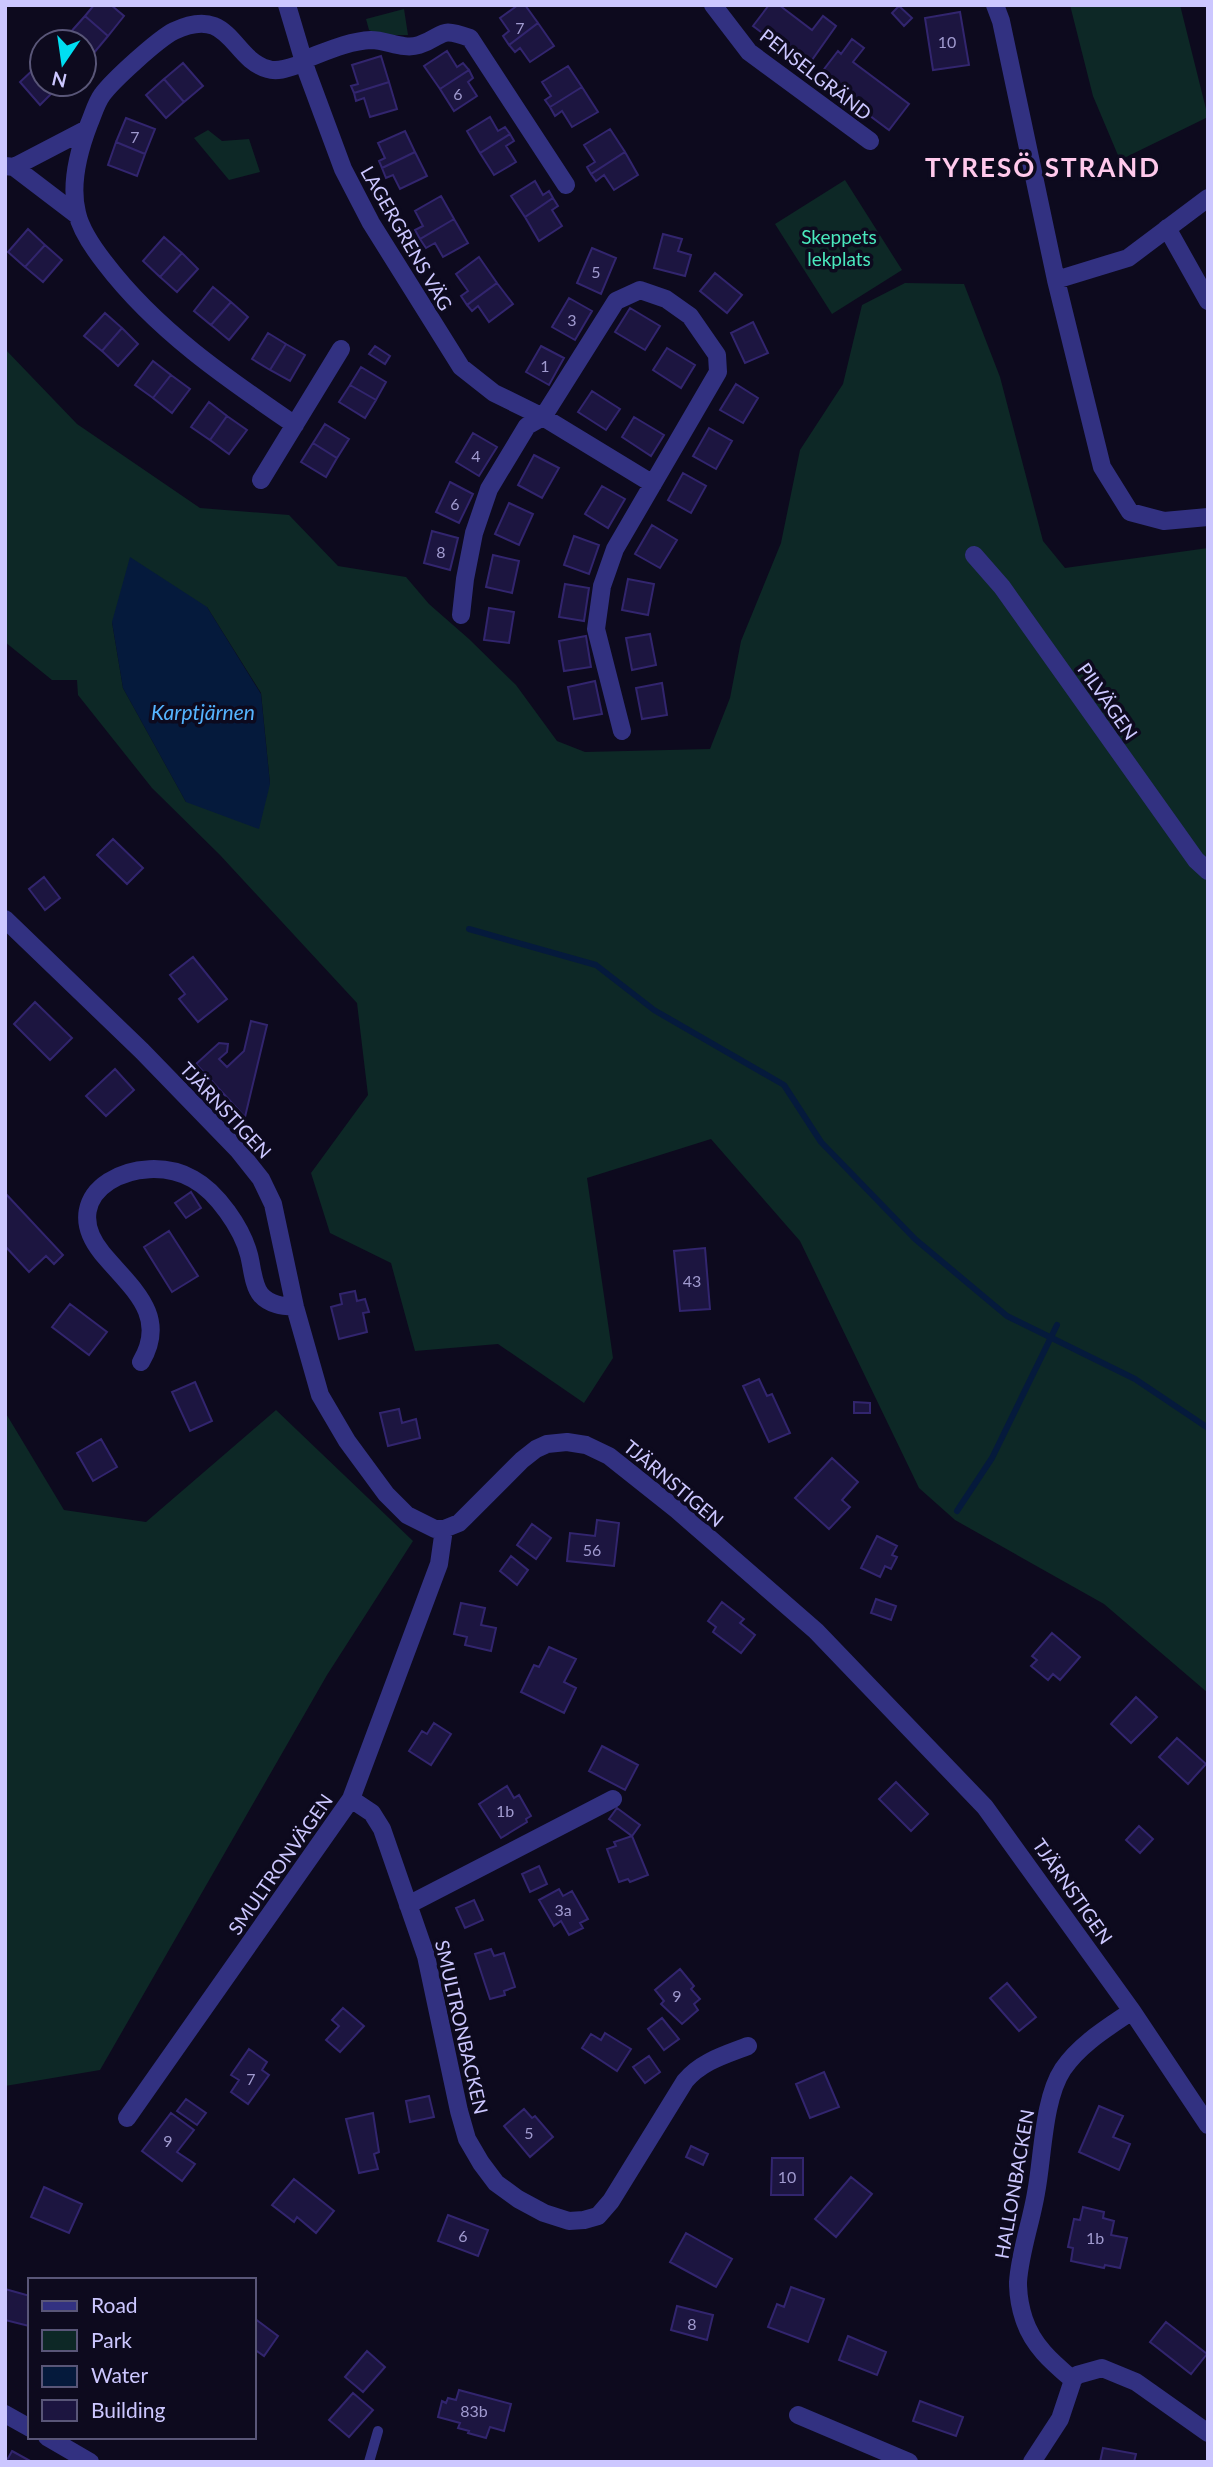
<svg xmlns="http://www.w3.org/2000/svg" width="1213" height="2467" viewBox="0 0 1213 2467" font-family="Lato,sans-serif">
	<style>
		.green { fill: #0d2826; fill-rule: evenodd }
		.water { fill: #051a3c }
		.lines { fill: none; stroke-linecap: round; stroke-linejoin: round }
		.stream { stroke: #051a3c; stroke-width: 6 }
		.building { fill: #1c1540; stroke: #32256e; stroke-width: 2 }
		.service { stroke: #323181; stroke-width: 10 }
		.minor { stroke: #323181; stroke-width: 18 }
		.labels { text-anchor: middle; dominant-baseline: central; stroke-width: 7; stroke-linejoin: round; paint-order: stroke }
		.number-label { font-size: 16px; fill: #a09acf }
		.street-label { font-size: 19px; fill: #ccc7ff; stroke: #0d0a1e }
		.park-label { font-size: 19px; fill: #4ae8bd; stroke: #0d0a1e }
		.water-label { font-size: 21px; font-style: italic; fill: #55b4ff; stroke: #0d0a1e }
		.district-label { font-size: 26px; font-weight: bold; letter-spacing: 2px; fill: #ffc9ec; stroke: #0d0a1e }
	</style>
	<rect width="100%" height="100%" fill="#0d0a1e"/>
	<path class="green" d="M1070 5H1180L1208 117 1120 160 1093 96Z
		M404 9 408 35H381L369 30 366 19Z
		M208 130 222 141 249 139 260 172 229 180 194 138Z
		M845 180 902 270 832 314 775 224Z
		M905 283 964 284 1000 377 1043 541 1065 568 1208 548V1693L1104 1604 955 1520 919 1488 800 1241 711 1139 587 1178 613 1358 584 1403 498 1344 415 1351 391 1263 330 1233 311 1173 368 1095 357 1003 220 855 152 788 78 695 77 680H52L5 642V349L77 424 200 508 289 515 338 566 406 577 429 604 469 639 516 685 557 741 585 752 710 749 730 698 741 641 781 543 800 450 843 384 862 305ZM207 607 261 693 270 784 186 802 123 688 112 622Z
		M276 1410 413 1541 327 1675 100 2070 5 2086V1412L64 1510 146 1522Z"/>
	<path class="water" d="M130 557 207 607 261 694 270 784 259 829 186 802 123 688 112 622Z"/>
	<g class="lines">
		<path class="stream" d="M469 929 596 965 654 1010 784 1085 821 1142 915 1239 1007 1316 1135 1379 1208 1428
			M957 1511 992 1458 1057 1325"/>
	</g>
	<path class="building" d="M94 5H111L124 16 108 36 85 16Z
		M518 5H525L538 23 509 45 503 36 509 31 500 18Z
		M769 5H779L812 30 823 16 836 26 807 67 753 26Z
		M899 6 912 18 904 26 892 13Z
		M960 12 969 65 933 70 925 18Z
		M85 16 108 36 93 54 84 46V42H79L69 34Z
		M538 23 554 46 530 62 520 48 515 52 509 45Z
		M852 39 864 48 853 62 909 104 889 130 818 77 838 51 841 54Z
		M447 51 457 67 463 63 469 70 440 89 424 66Z
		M381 56 389 82 354 93 351 86 358 84 352 65Z
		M183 63 203 86 184 102 164 79Z
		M568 66 582 87 550 107 545 100 551 96 542 82Z
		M36 67 42 73V84H53L57 88 40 105 20 82Z
		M469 70 473 78 468 82 477 96 454 111 440 89Z
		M164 79 184 102 166 118 146 95Z
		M389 82 397 109 370 117 364 98 356 101 354 93Z
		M582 87 598 112 572 127 562 111 555 116 550 107Z
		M490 117 498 131 505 127 510 134 480 153 467 131Z
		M126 118 155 129 145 154 116 142Z
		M610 129 625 152 591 174 587 167 595 162 584 145Z
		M405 131 415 152 382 168 379 161 385 158 378 143Z
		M510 134 514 141 506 146 516 162 494 175 480 153Z
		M116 142 145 154 137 176 108 165Z
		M415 152 427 176 400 189 393 175 386 178 382 168Z
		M625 152 638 175 614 190 604 175 596 181 591 174Z
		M535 181 543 195 549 191 553 198 525 217 511 196Z
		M441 196 454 219 420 239 415 230 423 226 415 211Z
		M553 198 558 206 552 210 562 226 539 241 525 217Z
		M454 219 468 243 443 257 435 243 426 248 420 239Z
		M28 229 45 245 25 267 8 252Z
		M663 234 682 239 678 251 691 255 685 276 654 268Z
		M164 237 182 253 160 277 143 261Z
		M45 245 62 260 43 282 25 267Z
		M592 248 616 258 601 294 577 283Z
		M182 253 198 269 177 292 160 277Z
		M479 257 497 283 467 305 461 296 468 291 456 274Z
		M715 273 742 295 727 313 700 291Z
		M497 283 513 304 489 322 478 306 472 311 467 305Z
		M213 287 231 302 211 325 194 311Z
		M569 298 592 311 575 340 552 327Z
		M231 302 248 317 229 340 211 325Z
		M630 308 660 326 645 350 615 332Z
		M105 313 122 328 102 351 84 336Z
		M753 322 768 353 745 363 731 333Z
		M122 328 138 344 118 366 102 351Z
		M268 333 286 344 270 370 252 359Z
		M286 344 305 355 290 381 270 370Z
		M375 346 390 356 385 364 369 354Z
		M541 346 564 358 549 385 526 372Z
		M667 348 695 365 681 388 653 370Z
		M153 361 171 375 153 398 135 385Z
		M361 367 386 382 376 400 350 385Z
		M171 375 190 389 172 413 153 398Z
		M736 384 758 398 743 423 720 410Z
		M350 385 376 400 365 418 339 402Z
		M592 391 620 409 606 430 578 412Z
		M209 402 227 416 210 440 191 427Z
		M227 416 247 430 229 454 210 440Z
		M634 417 664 435 651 456 622 437Z
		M325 424 349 439 337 458 313 443Z
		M709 428 732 441 716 469 693 456Z
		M473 433 497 447 479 476 456 462Z
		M313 443 337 458 326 477 301 462Z
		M534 455 559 468 542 498 518 485Z
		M683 473 706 486 691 513 668 500Z
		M450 482 473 494 459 523 436 512Z
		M602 486 625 499 608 528 585 514Z
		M509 503 533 514 519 545 495 534Z
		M652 525 677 540 660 568 635 554Z
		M432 531 458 538 450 570 424 563Z
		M574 536 599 545 589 574 564 565Z
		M493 555 519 561 512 593 486 587Z
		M628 579 654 584 648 615 622 610Z
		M565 584 589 588 584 621 559 617Z
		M489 608 514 612 509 643 484 640Z
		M650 634 656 665 632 670 626 638Z
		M586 636 591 667 564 671 559 641Z
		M595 681 602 714 574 719 568 687Z
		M662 683 667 715 642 719 636 688Z
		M113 839 143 868 127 884 97 855Z
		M44 877 60 898 45 910 29 889Z
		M193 957 227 999 198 1022 179 999 185 994 170 975Z
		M35 1002 72 1038 50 1060 14 1024Z
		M251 1021 267 1025 245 1117 196 1064 219 1043 228 1044 227 1052 219 1059 227 1067 244 1051Z
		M115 1069 134 1090 106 1116 86 1096Z
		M191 1192 201 1208 186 1218 175 1203Z
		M5 1193 63 1255 54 1264 46 1256 29 1272 5 1246Z
		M169 1231 198 1276 172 1292 144 1247Z
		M705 1248 710 1309 680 1311 674 1251Z
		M355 1291 357 1301 365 1299 369 1312 363 1313 367 1332 339 1339 331 1307 342 1304 340 1294Z
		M70 1304 107 1332 89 1355 52 1327Z
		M759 1379 767 1396 772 1394 790 1433 769 1442 743 1386Z
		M195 1382 212 1421 190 1431 172 1392Z
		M854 1402 870 1403V1413H854Z
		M399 1409 402 1423 416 1419 420 1438 388 1446 380 1413Z
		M101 1439 117 1467 93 1481 77 1453Z
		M832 1458 858 1482 842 1500 850 1507 829 1529 795 1498Z
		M597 1520 619 1523 614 1566 567 1561 570 1533 595 1536Z
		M532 1524 551 1538 536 1559 517 1545Z
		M877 1536 897 1546 892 1555 897 1557 891 1569 885 1566 880 1577 861 1568Z
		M511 1556 528 1570 517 1585 500 1571Z
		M876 1599 896 1606 891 1620 871 1613Z
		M722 1602 744 1619 740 1623 755 1635 741 1653 713 1632 716 1627 708 1621Z
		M461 1603 485 1608 481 1625 496 1628 491 1651 465 1645 467 1637 454 1634Z
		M1052 1633 1080 1657 1060 1680 1053 1674 1048 1680 1031 1666 1037 1660 1032 1656Z
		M549 1647 576 1659 564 1682 576 1688 564 1713 521 1692 534 1665 539 1667Z
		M1136 1697 1157 1717 1131 1743 1111 1724Z
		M434 1723 451 1734 431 1765 409 1751 422 1731 427 1734Z
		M1177 1738 1206 1764 1188 1784 1159 1757Z
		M602 1746 638 1765 625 1790 589 1771Z
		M896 1782 928 1814 911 1831 879 1799Z
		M507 1786 514 1798 519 1795 531 1816 526 1819 527 1822 501 1838 479 1804Z
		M617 1808 640 1825 632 1836 609 1819Z
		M1139 1826 1153 1839 1140 1853 1126 1840Z
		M632 1836 648 1875 630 1882 628 1879 619 1882 607 1849 616 1846 614 1842Z
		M539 1866 547 1884 530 1892 522 1874Z
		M559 1889 563 1896 572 1891 588 1919 580 1923 583 1928 569 1935 561 1921 554 1926 539 1900Z
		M474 1900 483 1920 465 1928 456 1908Z
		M491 1949 494 1956 504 1953 515 1987 504 1991 505 1995 490 1999 475 1954Z
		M680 1969 694 1986 691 1989 700 1999 694 2004 698 2010 682 2024 661 2004 664 2001 655 1990Z
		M1007 1983 1036 2017 1019 2031 990 1998Z
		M343 2008 364 2026 340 2052 326 2040 339 2026 332 2020Z
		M662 2018 679 2039 664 2050 648 2029Z
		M605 2033 631 2049 617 2071 582 2048 591 2034 601 2040Z
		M249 2049 267 2062 262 2070 269 2075 248 2104 231 2092 239 2080 231 2075Z
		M649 2056 660 2072 645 2083 633 2067Z
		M824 2072 839 2107 810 2118 796 2084Z
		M429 2096 434 2117 410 2122 406 2101Z
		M186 2099 206 2113 197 2125 177 2111Z
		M1099 2106 1123 2116 1113 2137 1130 2144 1119 2170 1079 2152Z
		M524 2109 532 2118 535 2116 553 2137 530 2157 504 2126Z
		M171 2113 194 2130 177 2152 195 2164 182 2181 142 2151Z
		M373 2113 379 2152 374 2154 378 2169 359 2173 346 2119Z
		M691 2146 708 2154 703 2165 686 2157Z
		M772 2158H803V2195H771Z
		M851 2177 872 2194 836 2237 815 2219Z
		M294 2179 334 2211 316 2233 297 2217 294 2222 272 2205Z
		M44 2187 82 2204 69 2233 31 2217Z
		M1083 2207 1104 2212 1103 2218 1114 2221 1111 2235 1127 2238 1120 2268 1105 2265 1104 2268 1071 2261 1073 2248 1068 2247 1074 2219 1080 2220Z
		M448 2215 488 2230 478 2256 438 2241Z
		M686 2233 732 2259 716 2287 670 2262Z
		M791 2287 824 2299 808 2342 768 2327 777 2304 784 2307Z
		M5 2289 30 2296 29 2326 5 2320Z
		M677 2306 713 2315 707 2340 671 2330Z
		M254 2318 278 2336 264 2356 254 2349Z
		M1166 2322 1207 2354 1191 2374 1150 2342Z
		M848 2336 886 2352 877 2375 839 2360Z
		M367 2351 385 2367 363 2392 345 2377Z
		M459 2390 511 2404 504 2431 490 2427 486 2438 468 2433 469 2431 458 2428 460 2423 438 2417 442 2401 446 2403 448 2398 456 2400Z
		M353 2393 373 2410 349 2437 329 2420Z
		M920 2401 963 2417 956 2436 913 2421Z
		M1103 2448 1136 2454 1134 2462H1100Z
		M12 2451 32 2462H6Z"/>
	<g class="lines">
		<path class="service" d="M369 2462 378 2431"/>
		<path class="minor" d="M287 5 307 72 343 169 371 223 461 367 494 393 543 417 653 484
			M713 5 749 52 870 141
			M995 5 1001 21 1056 280 1102 467 1130 512 1164 521 1208 517
			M303 60C325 52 348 41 371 40 387 40 403 50 419 45 446 36 437 26 470 38L566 185
			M5 166 14 167 77 215
			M14 167 87 129
			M1167 228 1208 301
			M1056 280 1128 258 1208 198
			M295 425C226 378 156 330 105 263 94 249 81 231 77 213 70 185 79 150 89 124 93 115 96 103 102 95 112 81 158 39 174 31 231 4 231 59 268 69 279 73 293 66 304 63
			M261 480 341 349
			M974 555 1002 587 1196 860 1208 871
			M461 615 465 579 474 533 489 489 527 426 543 417 616 301 640 290 666 299 690 316 717 355 718 372 615 549 602 586 596 629 622 731
			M5 919 142 1051 238 1150 261 1179 273 1204 295 1307 320 1395 347 1441 386 1494 407 1515 435 1529H444L459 1523 522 1460 536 1449 547 1444 567 1442 586 1445 609 1456 677 1510 816 1631 985 1807 1132 2011 1208 2125
			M141 1362C169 1315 131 1288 102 1253 52 1191 140 1149 193 1179 217 1192 242 1228 249 1255 252 1266 253 1286 261 1295 270 1305 283 1306 295 1307
			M351 1799 372 1813 382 1829 426 1956 459 2111 467 2139 481 2163 496 2183 518 2199 544 2213 569 2221 584 2220 598 2216 611 2201 685 2081C702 2061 725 2055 748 2046
			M408 1905 613 1799
			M127 2118 351 1799 439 1564 444 1529
			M1073 2380 1077 2375 1102 2368 1136 2382 1208 2433
			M5 2414 30 2428
			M798 2415 909 2462
			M47 2437 90 2462
			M1032 2462 1060 2419 1073 2380C1052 2362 1033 2346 1024 2319 1020 2307 1018 2294 1018 2282 1020 2252 1031 2223 1036 2193 1043 2157 1043 2099 1063 2069 1080 2044 1107 2028 1132 2011"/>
	</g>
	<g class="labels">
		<g class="number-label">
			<text x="520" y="27">7</text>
			<text x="947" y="41">10</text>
			<text x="458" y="93">6</text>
			<text x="135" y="136">7</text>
			<text x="596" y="271">5</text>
			<text x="572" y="319">3</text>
			<text x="545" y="365">1</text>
			<text x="476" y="455">4</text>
			<text x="455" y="503">6</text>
			<text x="441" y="551">8</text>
			<text x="692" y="1280">43</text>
			<text x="592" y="1549">56</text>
			<text x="505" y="1810">1b</text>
			<text x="563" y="1909">3a</text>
			<text x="677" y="1995">9</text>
			<text x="251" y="2078">7</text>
			<text x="529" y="2132">5</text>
			<text x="168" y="2140">9</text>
			<text x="787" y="2176">10</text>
			<text x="463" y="2235">6</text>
			<text x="1095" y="2237">1b</text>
			<text x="692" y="2323">8</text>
			<text x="474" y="2410">83b</text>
		</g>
		<g class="street-label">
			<text transform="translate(816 74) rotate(38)">PENSELGRÄND</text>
			<text transform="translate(407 238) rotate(60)">LAGERGRENS VÄG</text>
			<text transform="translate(1108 701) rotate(55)">PILVÄGEN</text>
			<text transform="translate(226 1110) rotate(47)">TJÄRNSTIGEN</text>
			<text transform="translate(674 1483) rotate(40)">TJÄRNSTIGEN</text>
			<text transform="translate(280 1864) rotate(-55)">SMULTRONVÄGEN</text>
			<text transform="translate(1073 1891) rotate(55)">TJÄRNSTIGEN</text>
			<text transform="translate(462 2027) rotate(77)">SMULTRONBACKEN</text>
			<text transform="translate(1014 2184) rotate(-80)">HALLONBACKEN</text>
		</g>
		<g class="park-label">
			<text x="839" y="236">Skeppets<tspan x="839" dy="22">lekplats</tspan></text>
		</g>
		<g class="water-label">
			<text x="203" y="711">Karptjärnen</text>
		</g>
		<g class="district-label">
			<text x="1043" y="167">TYRESÖ STRAND</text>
		</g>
	</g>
	<rect width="1213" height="2467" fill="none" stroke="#ccc7ff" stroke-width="14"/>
	<rect x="28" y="2278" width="228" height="161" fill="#0d0a1e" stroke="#595678" stroke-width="2"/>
	<rect x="42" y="2301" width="35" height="10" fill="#323181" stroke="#595678" stroke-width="2"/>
	<text x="91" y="2313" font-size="21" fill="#ccc7ff">Road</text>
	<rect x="42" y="2330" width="35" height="21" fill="#0d2826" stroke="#595678" stroke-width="2"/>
	<text x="91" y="2348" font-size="21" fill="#ccc7ff">Park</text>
	<rect x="42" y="2366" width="35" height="21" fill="#051a3c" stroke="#595678" stroke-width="2"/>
	<text x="91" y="2383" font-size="21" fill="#ccc7ff">Water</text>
	<rect x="42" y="2400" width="35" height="21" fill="#1c1540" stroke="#595678" stroke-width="2"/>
	<text x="91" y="2418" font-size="21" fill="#ccc7ff">Building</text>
	<g transform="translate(63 63) rotate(193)"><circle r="33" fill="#0d0a1e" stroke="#595678" stroke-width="2"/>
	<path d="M0-5L12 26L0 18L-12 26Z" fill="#00dff2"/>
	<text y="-10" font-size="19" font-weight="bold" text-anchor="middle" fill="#ccc7ff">N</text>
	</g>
</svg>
